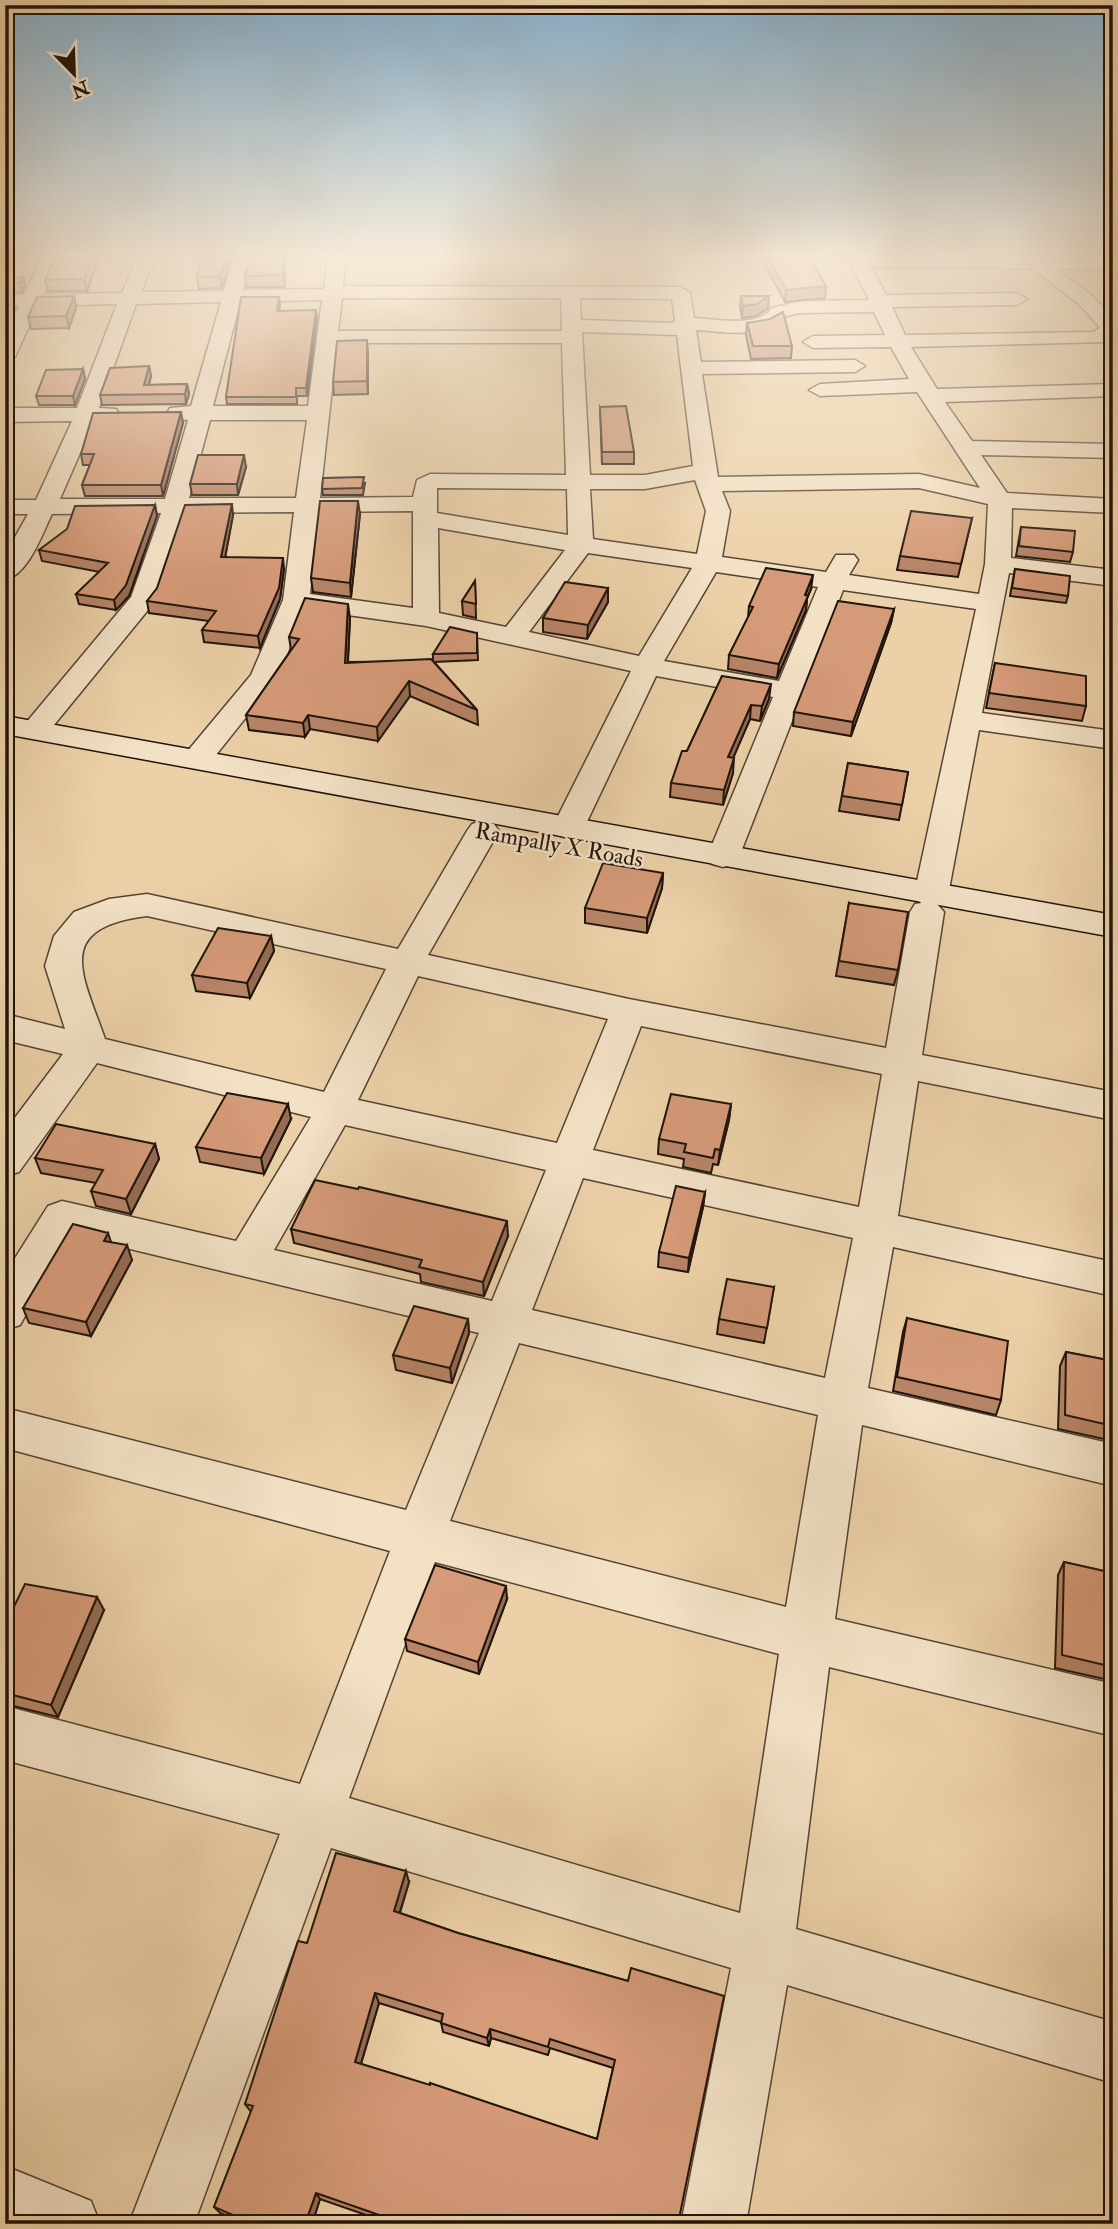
<svg xmlns="http://www.w3.org/2000/svg" width="1118" height="2229" viewBox="0 0 1118 2229" font-family="'IM FELL Double Pica',serif">
	<style>
		.lines { fill: none; stroke-linecap: round; stroke-linejoin: round }
		.minor-casing { stroke: #534434; stroke-width: 3 }
		.secondary-casing { stroke: #20150d; stroke-width: 3 }
		.minor { fill: #f3e1c6; fill-rule: evenodd }
		.secondary { fill: #f3e1c6; fill-rule: evenodd }
		.wall { fill: #b78467; stroke: #20150d; stroke-width: 2; fill-rule: evenodd }
		.shaded-wall { fill: #956c54; stroke: #20150d; stroke-width: 2 }
		.building { fill: #d59a78; stroke: #20150d; stroke-width: 2; fill-rule: evenodd }
		.labels { text-anchor: middle; dominant-baseline: central; stroke-width: 5; stroke-linejoin: round; paint-order: stroke }
		.street-label { font-size: 23px; fill: #20150d; stroke: #f3e1c6 }
	</style>
	<rect width="100%" height="100%" fill="#ecd1a8"/>
	<filter id="stains"><feTurbulence type="fractalNoise" baseFrequency=".00286" numOctaves="4"/><feColorMatrix values="0 0 0 0 .2 0 0 0 0 .09 0 0 0 0 .02 0 0 0 .5 -.17"/></filter>
	<radialGradient id="worn" r=".72"><stop offset=".6" stop-color="#630" stop-opacity="0"/><stop offset="1" stop-color="#630" stop-opacity=".3"/></radialGradient>
	<g class="lines">
		<defs>
			<path id="minor" d="M43 256H61L44 294 122 293 138 256H156L141 292 224 291 234 256H252L243 290 324 289 328 256H346L343 286 681 287 690 293 694 318C717 319 757 328 772 308L800 301 869 300 848 256 1113 259V269H1056L1093 296 1113 318V337L1105 342 911 347 937 389 1113 384V396L945 402 972 441 1113 444V458L981 455 1007 493 1113 499V513L1012 508 1011 558 1113 570V586L1009 573 982 713 1113 731V749L979 730 948 895 943 902 937 904 944 912 922 1055 1113 1092V1120L918 1081 898 1216 1113 1262V1296L893 1247 868 1388 1113 1444V1486L862 1425 835 1619 1113 1684V1736L829 1667 796 1929 1113 2022V2083L787 1985 746 2224H681L731 1968 331 1848 194 2224H129L280 1834 5 1760V1706L300 1784 390 1551 5 1448V1408L406 1510 479 1333 72 1235 20 1325 5 1330V1274L48 1206 62 1201 236 1241 311 1117 97 1063 19 1172 5 1176V1131L63 1054 5 1040V1014L65 1029 45 966 54 936 74 912 109 899 147 894 398 949 467 831 472 824 483 821 494 824 499 831 428 955 629 999 886 1048 910 912 915 904 921 903 914 895 976 609 843 590 739 857 734 864 723 867 712 864 707 857 773 697 656 676 584 828 579 835 568 838 557 835 552 828 631 671 426 626 305 609 278 677 208 765 197 768 186 765 182 759 186 753 251 675 283 600 294 512 185 513 157 599 45 736 35 739 25 736 20 730 25 724 131 597 161 513 52 514C42 534 29 574 5 580V555L28 514H5V500H36L72 421 5 422V408H77L117 304 38 306 15 357 5 363V335L19 306 5 307V295H24ZM871 267 1032 268 1079 304 1100 328 1093 332 905 335 892 307 1017 305 1027 299 1017 293 886 295ZM342 298H561L562 331H338ZM580 298 672 299 675 320 673 323 581 320ZM322 300 308 406H213L240 302ZM221 302 191 406 170 408 167 413 170 418 188 420 165 499H60L94 421 116 419 119 414 116 409 99 408 136 304ZM874 312 885 335 813 336 803 342 813 348 891 347 909 379 820 384 809 390 820 396 917 392 980 488 919 474 718 477 702 374 855 372 865 366 855 360 701 362 696 330C722 331 768 341 786 316L800 313ZM582 332 677 335 693 466 645 475H590ZM337 343H562L566 475 430 474 417 480 413 497 320 498ZM210 420H307L296 498H189ZM695 480 706 511 697 554 593 539 590 489H645ZM437 488 567 489 568 535 437 513ZM919 488 988 504 985 564 979 594 849 575 858 560 854 555H836L826 572 722 557 730 511 722 491ZM413 511V608L310 594 319 512ZM438 528 565 550 506 627 439 613ZM588 553 692 568 639 656 529 632ZM716 572 818 587 779 681 664 661ZM147 916 386 969 324 1092 105 1039C82 973 53 928 147 916ZM418 976 608 1019 557 1143 358 1100ZM641 1026 882 1074 859 1207 593 1150ZM345 1125 546 1170 492 1301 274 1250ZM583 1178 853 1238 825 1378 532 1310ZM519 1343 818 1415 786 1607 450 1521ZM435 1562 779 1654 740 1913 349 1798Z
				M5 2166 91 2201 100 2224H5Z"/>
			<path id="secondary" d="M5 716 1113 915V937L5 734Z"/>
		</defs>
		<use href="#minor" class="minor-casing"/>
		<use href="#secondary" class="secondary-casing"/>
		<use href="#minor" class="minor"/>
		<use href="#secondary" class="secondary"/>
	</g>
	<path class="wall" d="M55 256H137L134 259 98 260 87 291H48L45 280Z
		M202 256H232L222 288 199 289 197 277Z
		M284 256 285 267V287H246L245 276Z
		M760 256H808L826 286 825 298 785 302Z
		M23 277 25 287 22 292 5 293V278Z
		M74 296 76 308 69 328 31 329 28 317Z
		M741 296 768 308 756 316 742 318 740 308Z
		M280 304 279 311 317 317 307 396H297V404H227L226 397Z
		M747 323 792 346 791 358 751 359 746 335Z
		M368 352V394L334 395 333 382Z
		M149 366 151 376 149 385 187 384 189 394 186 404 102 405 100 395Z
		M83 369 85 379 75 405H39L36 396Z
		M600 407 634 452V464H602Z
		M183 423 163 496H85L82 485 90 465H83L81 454Z
		M246 467 238 495H192L190 484Z
		M365 483 363 495H323L322 489Z
		M155 505 157 516 129 596 116 610 79 604 76 594 100 572 42 561 39 550Z
		M360 514 351 597 313 592 311 578Z
		M233 515 225 557 284 569 280 599 260 648 204 642 202 630 209 621 149 613 147 601Z
		M972 518 958 577 897 570 900 556Z
		M1021 527 1073 552 1070 562 1016 556Z
		M1015 569 1068 596 1066 603 1010 596Z
		M475 581 476 618 463 615 462 601Z
		M608 588V602L587 639 543 632V618Z
		M811 589 807 598 806 610 777 678 728 669 729 655 748 618 749 606Z
		M894 609 891 623 851 736 793 726 794 712Z
		M350 618 348 662 433 661V654L477 633 478 660 434 662 477 710 478 725 410 696 378 741 310 729 305 737 249 730 246 715 291 650 289 637Z
		M995 663 1086 706 1082 721 986 708Z
		M722 676 769 699 760 721 750 719 733 758V773L723 805 670 797 671 783 687 751Z
		M848 763 908 772 899 820 839 811Z
		M663 873 662 888 647 933 585 923V908Z
		M849 903 898 970 894 985 836 976Z
		M271 936 274 951 250 998 196 991 192 975Z
		M731 1104 729 1120 718 1165 713 1164 711 1173 683 1167 684 1159 658 1154 659 1139Z
		M291 1119 264 1174 200 1162 196 1147Z
		M155 1144 159 1159 131 1214 96 1206 91 1191 96 1183 41 1173 35 1158Z
		M705 1192 703 1207 688 1272 658 1267 659 1252Z
		M291 1229 508 1236 484 1296 421 1282 420 1274 294 1243Z
		M111 1242 132 1260 91 1336 29 1323 23 1308Z
		M774 1287 764 1343 717 1334 719 1319Z
		M907 1318 1001 1400 996 1415 893 1391 903 1332Z
		M468 1319 469 1333 452 1383 396 1370 393 1355Z
		M1066 1352 1113 1361V1441L1058 1429 1060 1366Z
		M1064 1562 1113 1573V1681L1055 1668 1058 1575Z
		M507 1599 479 1674 407 1651 405 1639Z
		M104 1610 58 1717 5 1704V1625Z
		M409 1882 400 1913 458 1933 628 1981 678 2224H392L320 2199 312 2224H246L220 2213 214 2207 251 2112 245 2104 307 1943ZM379 2003 441 2022 443 2032 489 2046 491 2038 548 2055 550 2048 613 2068 597 2139 361 2064Z"/>
	<path class="shaded-wall" d="M93 256H98V260L87 291 84 279Z
		M227 256H232L222 288 220 277Z
		M284 256 285 267V287L283 275Z
		M23 277 25 287 22 292 20 283Z
		M826 286 825 298 785 302 786 290Z
		M74 296 76 308 69 328 66 316Z
		M769 296 768 308 756 316 742 318 743 306Z
		M279 297 280 304 278 318 277 311Z
		M12 299 15 309 5 328V314Z
		M316 310 317 317 307 396 306 388Z
		M367 340 368 352V394L367 381Z
		M149 366 151 376 146 395 144 385Z
		M83 369 85 379 75 405 73 396Z
		M187 384 189 394 186 404 185 394Z
		M181 412 183 423 163 496 161 485Z
		M244 455 246 467 238 495 237 484Z
		M358 501 360 514 351 597 350 583Z
		M232 504 233 515 223 569 221 557Z
		M155 505 157 516 129 596 116 610 114 600Z
		M283 558 284 569 280 599 260 648 258 636Z
		M813 575 811 589 807 598 806 610 777 678 779 664Z
		M608 588V602L587 639 588 625Z
		M348 604 350 618 347 677 345 663Z
		M894 609 891 623 851 736 853 722Z
		M409 681 410 696 378 741 377 727Z
		M771 684 769 699 760 721 762 706Z
		M751 705 750 719 727 772 728 757Z
		M308 715 310 729 305 737 303 723Z
		M734 758 733 773 723 805 724 790Z
		M663 873 662 888 647 933V918Z
		M271 936 274 951 250 998 247 983Z
		M288 1104 291 1119 264 1174 261 1158Z
		M731 1104 729 1120 718 1165 720 1150Z
		M155 1144 159 1159 131 1214 126 1199Z
		M705 1192 703 1207 688 1272 689 1258Z
		M507 1221 508 1236 484 1296 483 1282Z
		M108 1233 113 1248 104 1241Z
		M127 1245 132 1260 91 1336 86 1322Z
		M468 1319 469 1333 452 1383 450 1368Z
		M506 1586 507 1599 479 1674 478 1662Z
		M97 1597 104 1610 58 1717 51 1705Z
		M406 1871 409 1882 397 1921 394 1911Z
		M375 1993 379 2003 359 2070 355 2062Z
		M490 2029 491 2038 489 2046 487 2038Z
		M316 2193 320 2199 312 2224H305Z"/>
	<path class="building" d="M55 256H93L84 279 45 280Z
		M202 256H227L220 277H197Z
		M250 256H284L283 275 245 276Z
		M767 256H808L826 286 786 290Z
		M23 277 20 283H5V278Z
		M74 296 66 316 28 317 37 297Z
		M741 296H769L757 304 743 306Z
		M241 297H279L277 311 316 310 306 388H296V397H226Z
		M5 299H12L5 314Z
		M783 312 792 346H753L747 323 770 319Z
		M367 340V381L333 382 337 341Z
		M149 366 144 385 187 384 185 394 100 395 110 368Z
		M83 369 73 396H36L46 370Z
		M626 406 634 452H602L600 407Z
		M181 412 161 485H82L94 454H81L93 413Z
		M198 455H244L237 484H190Z
		M364 477 362 488 322 489 323 478Z
		M320 501H358L350 583 311 578Z
		M232 504 221 557 283 558 279 588 258 636 202 630 216 611 147 601 157 588 185 505Z
		M155 505 126 585 114 600 76 594 108 563 39 550 67 529 75 506Z
		M911 511 972 518 961 564 900 556Z
		M1021 527 1075 531 1073 552 1019 546Z
		M766 568 813 575 805 595 808 596 779 664 729 655 753 607 749 606Z
		M1015 569 1070 576 1068 596 1012 588Z
		M475 581 476 604 462 601Z
		M565 582 608 588 588 625 543 618Z
		M305 598 348 604 345 663 431 659 477 710 409 681 377 727 308 715 303 723 246 715 299 639 289 637Z
		M838 601 894 609 853 722 794 712Z
		M450 627 477 633V653L433 654Z
		M995 663 1086 676V706L989 693Z
		M722 676 771 684 762 706 751 705 728 757 734 758 724 790 671 783 682 751H687Z
		M848 763 908 772 902 805 842 796Z
		M603 863 663 873 647 918 585 908Z
		M849 903 908 912 898 970 839 961Z
		M218 928 271 936 247 983 192 975Z
		M227 1093 288 1104 261 1158 196 1147Z
		M671 1094 731 1104 720 1150 715 1149 713 1158 684 1152 686 1144 659 1139Z
		M56 1124 155 1144 126 1199 91 1191 103 1170 35 1158Z
		M315 1180 358 1189 359 1187 507 1221 483 1282 419 1267 422 1260 291 1229Z
		M676 1186 705 1192 689 1258 659 1252Z
		M73 1224 108 1233 104 1241 127 1245 86 1322 23 1308Z
		M727 1279 774 1287 767 1328 719 1319Z
		M414 1306 468 1319 450 1368 393 1355Z
		M907 1318 1008 1341 1001 1400 897 1377Z
		M1066 1352 1113 1361V1426L1065 1415Z
		M1064 1562 1113 1573V1667L1062 1655Z
		M435 1565 506 1586 478 1662 405 1639Z
		M25 1584 97 1597 51 1705 5 1693V1625Z
		M336 1853 406 1871 394 1911 458 1933 628 1981 631 1968 724 1996 678 2224H405L316 2193 305 2224H254L214 2207 253 2106 245 2104 298 1941 307 1943ZM375 1993 443 2014 441 2023 487 2038 490 2029 548 2047 550 2039 615 2060 597 2139 430 2083V2085L355 2062Z"/>
	<linearGradient id="sky" x2="0" y2="1"><stop stop-color="#89b4d2"/><stop offset="0.45" stop-color="#f6ead8"/><stop offset="1" stop-color="#f6ead8" stop-opacity="0"/></linearGradient>
	<rect width="1118" height="568" fill="url(#sky)"/>
	<g class="labels">
		<g class="street-label">
			<text transform="translate(559 845) rotate(10)">Rampally X Roads</text>
		</g>
	</g>
	<rect width="1118" height="2229" fill="none" stroke="#ecd1a8" stroke-width="28"/>
	<rect x="7" y="7" width="1104" height="2215" fill="none" stroke="#20150d" stroke-width="3.5"/>
	<rect x="14" y="14" width="1090" height="2201" fill="none" stroke="#20150d" stroke-width="2"/>
	<g transform="translate(74 74) rotate(157)" stroke="#f3e1c6" stroke-width="5" paint-order="stroke">
	<path d="M0-5L12 26L0 18L-12 26Z" fill="#20150d"/>
	<text y="-10" font-size="19" font-weight="bold" text-anchor="middle" fill="#20150d">N</text>
	</g>
	<rect width="100%" height="100%" filter="url(#stains)"/>
	<rect width="100%" height="100%" fill="url(#worn)"/>
</svg>
